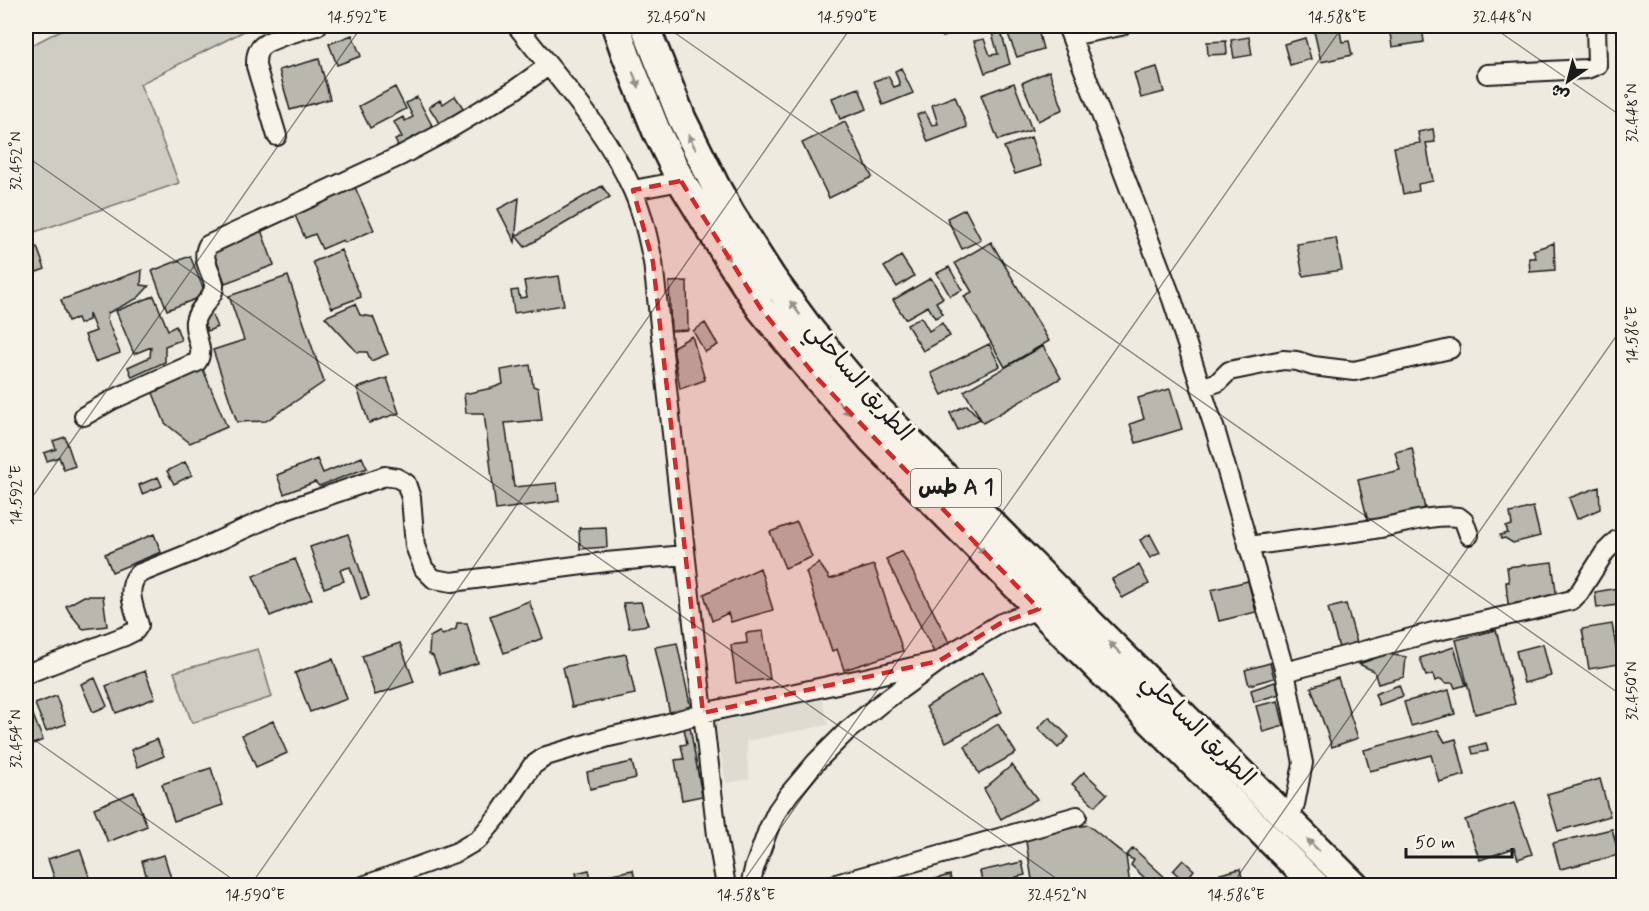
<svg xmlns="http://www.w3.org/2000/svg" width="1649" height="911" viewBox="0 0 1649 911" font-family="Mynerve,'Playpen Sans Arabic',sans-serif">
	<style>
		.built { fill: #dedbd1 }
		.green { fill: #cfccc3; stroke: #767470; stroke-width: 1.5 }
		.building { fill: #bab7af; stroke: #1c1c1c; stroke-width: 1.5 }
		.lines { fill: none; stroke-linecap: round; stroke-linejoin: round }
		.minor-casing { stroke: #1c1c1c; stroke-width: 22 }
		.highway-casing { stroke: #1c1c1c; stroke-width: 32 }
		.minor { stroke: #f7f3e8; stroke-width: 18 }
		.highway { stroke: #f7f3e8; stroke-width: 27 }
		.oneway { fill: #94928c }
		.marked { fill: #d62828; fill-opacity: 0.2; stroke: #d62828; stroke-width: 4.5; stroke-dasharray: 12 8; stroke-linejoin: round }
		.ticks { fill: none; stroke: #1c1c1c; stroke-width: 1.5; stroke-opacity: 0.45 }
		.labels { text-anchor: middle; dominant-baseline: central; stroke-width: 6; stroke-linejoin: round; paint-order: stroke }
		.shield { fill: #f7f3e8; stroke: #5e5c59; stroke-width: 1.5 }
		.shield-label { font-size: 22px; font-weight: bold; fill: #1c1c1c }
		.street-label { font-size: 24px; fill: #1c1c1c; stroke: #f7f3e8 }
		.neatline { fill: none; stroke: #1c1c1c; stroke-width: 2 }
		.ticks-label { font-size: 15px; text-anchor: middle; fill: #1c1c1c }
	</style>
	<rect width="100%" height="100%" fill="#eeeae0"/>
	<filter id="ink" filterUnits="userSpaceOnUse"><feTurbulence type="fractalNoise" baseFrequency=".0167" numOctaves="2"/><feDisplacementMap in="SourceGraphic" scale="12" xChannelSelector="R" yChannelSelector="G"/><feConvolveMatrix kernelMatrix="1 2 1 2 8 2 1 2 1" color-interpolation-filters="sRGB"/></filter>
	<g filter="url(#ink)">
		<path class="built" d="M821 694 828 725 746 741 749 779 726 783 714 720Z"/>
		<path class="green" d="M69 26H254L140 84 179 183 26 235V48Z
			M258 649 272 697 192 723 174 672Z"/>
		<path class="building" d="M939 26H973L943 37Z
			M1018 26H1037L1043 49 1017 57 1006 29Z
			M1339 26 1342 42 1349 41 1352 55 1321 62 1314 31Z
			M1389 26H1422L1424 42 1392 47Z
			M1001 31 1010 64 985 73 974 41 984 39 990 55 998 54 992 33Z
			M352 35 361 56 337 65 329 44Z
			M1249 37 1252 55 1234 58 1231 40Z
			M1305 38 1311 59 1290 65 1284 44Z
			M1226 41 1227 54 1208 55 1207 42Z
			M319 59 330 99 290 110 279 70Z
			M1157 67 1164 92 1141 98 1134 73Z
			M901 68 913 93 883 105 874 81 888 76 894 87 900 85 895 71Z
			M1049 71 1063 109 1038 121 1022 83Z
			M1014 83 1032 130 998 140 981 95Z
			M395 87 406 109 370 128 359 106Z
			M859 88 867 109 840 119 832 98Z
			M455 96 468 115 444 130 429 107 440 100 443 104Z
			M955 96 967 127 928 142 917 115 925 112 932 125 938 124 932 105Z
			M417 97 436 133 401 151 395 140 402 137 394 122 403 117 405 121 413 117 406 103Z
			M845 122 872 177 829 198 802 143Z
			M1433 129 1435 142 1426 143 1433 181 1418 184 1419 191 1403 194 1394 147 1420 143 1418 132Z
			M1031 137 1041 166 1015 174 1004 147Z
			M354 185 374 230 344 243 343 240 322 249 315 234 305 238 293 211Z
			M602 186 610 197 525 247 516 236Z
			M519 198 515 242 498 209Z
			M965 209 981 240 962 249 947 218Z
			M261 230 274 265 225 283 212 248Z
			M1336 238 1342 270 1303 276 1297 244Z
			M991 242 1049 341 1005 367 964 296 972 292 955 263Z
			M1554 243 1555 270 1530 272 1529 258H1536L1533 250Z
			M37 247 45 269 26 276V251Z
			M341 250 361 297 332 308 313 262Z
			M190 256 206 295 167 310 152 271Z
			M901 256 914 276 897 287 884 267Z
			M949 267 962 290 950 296 937 273Z
			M142 270 141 285 149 286 138 298 108 313 107 319 120 353 95 362 85 335 96 331 89 314V320L79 324 77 318 68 321 61 300Z
			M288 276 324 382 266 421 237 422 213 350 244 340 229 296Z
			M559 276 564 305 514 313 511 291 518 290 520 298 527 297 524 281Z
			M931 278 943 298 936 302 943 314 935 318 928 306 905 319 893 300Z
			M687 281 688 330 671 331 669 282Z
			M154 296 168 330 176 326 181 340 165 346V362L132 377 128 367 150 357 151 347 134 354 116 311Z
			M355 304 360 315 373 317 388 354 371 361 367 352H357L325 317Z
			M211 313 217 327 208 331 201 317Z
			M921 317 929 331 942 323 950 336 923 351 907 325Z
			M705 323 718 345 705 352 693 331Z
			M692 336 705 380 680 389 673 347Z
			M989 344 1000 366 942 395 931 373Z
			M1043 346 1061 378 983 423 964 391Z
			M530 365 533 386 538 388 542 420 505 423 514 487 557 483 559 501 496 510 484 413H466L464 394 492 388 503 384 501 370Z
			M202 367 227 427 190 443 165 423 151 388Z
			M387 378 399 413 369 423 357 388Z
			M1170 389 1182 429 1136 443 1130 424 1144 419 1138 398Z
			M967 405 980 419 958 430 950 413Z
			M65 437 75 466 64 470 59 457 47 461 44 453 56 449 53 441Z
			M1412 448 1426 514 1369 526 1358 480 1400 470 1395 452Z
			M362 457 367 468 319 486 315 482 284 494 277 475 317 459 323 473Z
			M185 462 192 475 174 484 167 471Z
			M158 477 162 486 142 494 139 485Z
			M1599 487 1600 509 1577 519 1569 498Z
			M1533 507 1540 536 1513 543 1505 538 1501 539 1500 535 1508 533 1506 527 1512 525 1510 513Z
			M797 522 812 557 785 568 770 532Z
			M606 527 607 547 580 549 579 528Z
			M154 534 161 552 112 572 105 554Z
			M348 534 369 596 361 599 350 567 340 570 344 581 324 588 310 547Z
			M1150 534 1160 553 1150 558 1140 540Z
			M902 551 951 646 935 654 886 559Z
			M295 559 312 599 270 616 253 576Z
			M26 561 32 578 26 580Z
			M1552 562 1557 599 1508 604 1506 582H1509L1507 567Z
			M819 563 830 579 874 565 903 651 844 670 837 649 832 651 806 572Z
			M1139 565 1149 584 1122 598 1112 579Z
			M760 568 773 610 731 622 728 613 712 621 704 594Z
			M1248 581 1256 612 1219 621 1211 590Z
			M1624 587V604L1597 608 1595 592Z
			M84 596H103L107 626 83 629 70 613 66 606Z
			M529 601 543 638 504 653 490 616Z
			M641 602 648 625 629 628 623 603Z
			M1346 604 1357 643 1339 648 1328 608Z
			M457 623H467L478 663 440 674 433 656 429 654 430 637 439 632 443 635 456 629Z
			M1612 624 1619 664 1589 669 1582 629Z
			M1496 630 1515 704 1475 714 1456 640Z
			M763 631 770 679 736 683 731 645 747 643 746 633Z
			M400 643 414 682 375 695 362 656Z
			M677 643 691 709 670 714 655 647Z
			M1543 644 1551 676 1524 683 1516 651Z
			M1454 647 1466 685 1455 688 1453 683H1445L1441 679 1435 681 1433 674 1426 676 1420 658Z
			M626 654 635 694 572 707 563 667Z
			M1387 654 1406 657 1404 677 1378 684 1374 671 1359 664Z
			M333 659 347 699 310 712 295 673Z
			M1270 663 1274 678 1249 685 1245 670Z
			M145 671 155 698 116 713 106 686Z
			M982 672 1002 712 946 742 926 707Z
			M95 678 107 706 93 712 81 684Z
			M1338 678 1358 738 1332 747 1311 687Z
			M1275 682 1279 694 1254 702 1251 690Z
			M1399 685 1403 696 1379 705 1375 694Z
			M1449 690 1455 714 1411 726 1404 702Z
			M56 696 66 724 46 731 35 704Z
			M1278 701 1284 726 1263 732 1256 706Z
			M33 715 43 740 26 747V718Z
			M1049 717 1069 737 1058 748 1038 728Z
			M273 721 287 753 256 767 242 735Z
			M998 724 1016 753 979 774 965 746Z
			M690 727 702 796 682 800 675 760 684 759 681 745 687 744 684 728Z
			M1438 730 1445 742 1456 739 1465 775 1439 782 1431 755 1370 771 1364 750Z
			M157 739 164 756 138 767 131 750Z
			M1486 743 1488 751 1473 754 1471 747Z
			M632 762 636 778 590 789 587 772Z
			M1012 765 1037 799 1001 819 984 789Z
			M211 768 223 805 174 821 162 784Z
			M1084 772 1107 794 1095 806 1072 784Z
			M1600 779 1610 816 1558 831 1547 794Z
			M134 792 147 826 108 842 94 808Z
			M1514 803 1532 854 1518 859 1514 848 1480 860 1465 820Z
			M1088 825 1126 856 1130 886H1033L1025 835Z
			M1612 829 1619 855 1560 869 1553 843Z
			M1133 848 1170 882 1166 886H1159L1152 879 1149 882 1131 865 1134 860 1126 856Z
			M80 849 92 885 57 886 48 859Z
			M164 855 171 878 149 885 142 861Z
			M1183 860 1194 870 1185 882 1173 871Z
			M1022 862 1025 875 1016 877 1018 885 983 886 980 871Z
			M1240 869 1244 886H1190L1189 882Z
			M589 870 593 886H579L576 873Z
			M633 870 636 886H603L601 876Z
			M950 875 952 886H909Z
			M896 876 899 886H883L881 880Z"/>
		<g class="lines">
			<defs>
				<path id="minor" d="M517 26C558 79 606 129 633 191 643 214 648 238 653 262L703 713 717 835 726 886
					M1067 26 1172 299 1216 433 1285 672 1303 763 1295 804 1289 821
					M1071 36 1121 26
					M1487 74 1587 69 1597 65 1596 26
					M277 136 256 66C256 59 256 52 261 47 268 39 305 29 317 26
					M633 190 681 181
					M1201 388 1218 382 1229 371 1283 360 1297 361 1313 366 1354 371 1450 349
					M84 416 112 400 197 362C206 349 193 336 195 321 197 308 215 298 214 285 212 270 200 260 208 245L400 156 441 134 513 91 548 66
					M1248 546C1288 540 1328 536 1368 530 1398 526 1427 514 1459 517L1464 521 1469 535
					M1285 672 1433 632 1528 611 1572 600 1579 593 1605 552 1617 540 1624 537
					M26 674 125 636 135 631 139 625C134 607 125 590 138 574L193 552 286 510 385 476 397 478 406 483 411 498 415 546 424 569 434 579 452 582 606 562 685 555
					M363 886 457 852 479 839 499 815 532 766 546 756 609 737 662 725 703 713 865 678 939 661
					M750 886 754 869 768 830 777 811 789 794 816 762 847 731 880 704 948 655 1001 623 1039 609
					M829 886 1077 816"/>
				<path id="highway" d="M616 26 626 55 656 130 681 181 728 258 761 309 817 378 872 440 1039 609 1316 886
					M645 26 682 119 715 185 731 214 772 278 811 331 869 400 1063 596 1355 886"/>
			</defs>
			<use href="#minor" class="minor-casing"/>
			<use href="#highway" class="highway-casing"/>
			<use href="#minor" class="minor"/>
			<use href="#highway" class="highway"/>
		</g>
		<defs><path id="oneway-solid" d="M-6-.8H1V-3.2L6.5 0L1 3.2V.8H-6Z" transform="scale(1.5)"/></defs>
		<g class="oneway">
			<use href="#oneway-solid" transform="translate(636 80) rotate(68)"/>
			<use href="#oneway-solid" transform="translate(692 142) rotate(-116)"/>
			<use href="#oneway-solid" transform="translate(725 253) rotate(58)"/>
			<use href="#oneway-solid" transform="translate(795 308) rotate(-126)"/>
			<use href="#oneway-solid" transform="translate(844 408) rotate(48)"/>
			<use href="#oneway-solid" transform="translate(979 548) rotate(46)"/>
			<use href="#oneway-solid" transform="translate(1115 648) rotate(-135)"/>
			<use href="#oneway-solid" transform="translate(1313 845) rotate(-136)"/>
		</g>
	</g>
	<path class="marked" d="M681 181 761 309 817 378 1039 609 1001 623 939 661 703 713 653 262 633 190Z"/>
	<path class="ticks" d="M665 26 1624 697M1491 26 1624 118M26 156 1067 886M26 506 362 26M26 734 242 886M250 886 852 26M740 886 1343 26M1231 886 1624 325"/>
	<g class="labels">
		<rect class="shield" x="911" y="469" width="90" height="38" rx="4.5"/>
		<g class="shield-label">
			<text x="956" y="488">طس A 1</text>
		</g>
		<g class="street-label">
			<text transform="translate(859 382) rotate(49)">الطريق الساحلي</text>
			<text transform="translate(1198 730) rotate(45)">الطريق الساحلي</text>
		</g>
	</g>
	<rect width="1649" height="911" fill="none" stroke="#f7f3e8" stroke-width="66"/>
	<g transform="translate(1568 81) rotate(215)" stroke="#f7f3e8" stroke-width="4.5" paint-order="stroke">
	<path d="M0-4.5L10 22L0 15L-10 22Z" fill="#1c1c1c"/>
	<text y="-9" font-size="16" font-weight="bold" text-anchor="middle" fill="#1c1c1c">ش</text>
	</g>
	<path d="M1406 848v9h106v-9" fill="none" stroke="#1c1c1c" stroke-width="3"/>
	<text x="1415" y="848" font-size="18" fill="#1c1c1c" stroke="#f7f3e8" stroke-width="4.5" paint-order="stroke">50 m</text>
	<rect x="33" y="33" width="1583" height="845" class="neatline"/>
	<g class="ticks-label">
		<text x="357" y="22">14.592°E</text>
		<text x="676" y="22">32.450°N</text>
		<text x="847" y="22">14.590°E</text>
		<text x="1337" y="22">14.588°E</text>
		<text x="1502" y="22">32.448°N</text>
		<text transform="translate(1632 113) rotate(-90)" y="5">32.448°N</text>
		<text transform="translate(16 161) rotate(-90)" y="5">32.452°N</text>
		<text transform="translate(1632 335) rotate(-90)" y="5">14.586°E</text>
		<text transform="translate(16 495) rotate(-90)" y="5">14.592°E</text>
		<text transform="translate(1632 691) rotate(-90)" y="5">32.450°N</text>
		<text transform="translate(16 739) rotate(-90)" y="5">32.454°N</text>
		<text x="255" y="900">14.590°E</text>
		<text x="746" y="900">14.588°E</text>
		<text x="1057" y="900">32.452°N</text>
		<text x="1236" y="900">14.586°E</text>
	</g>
</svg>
